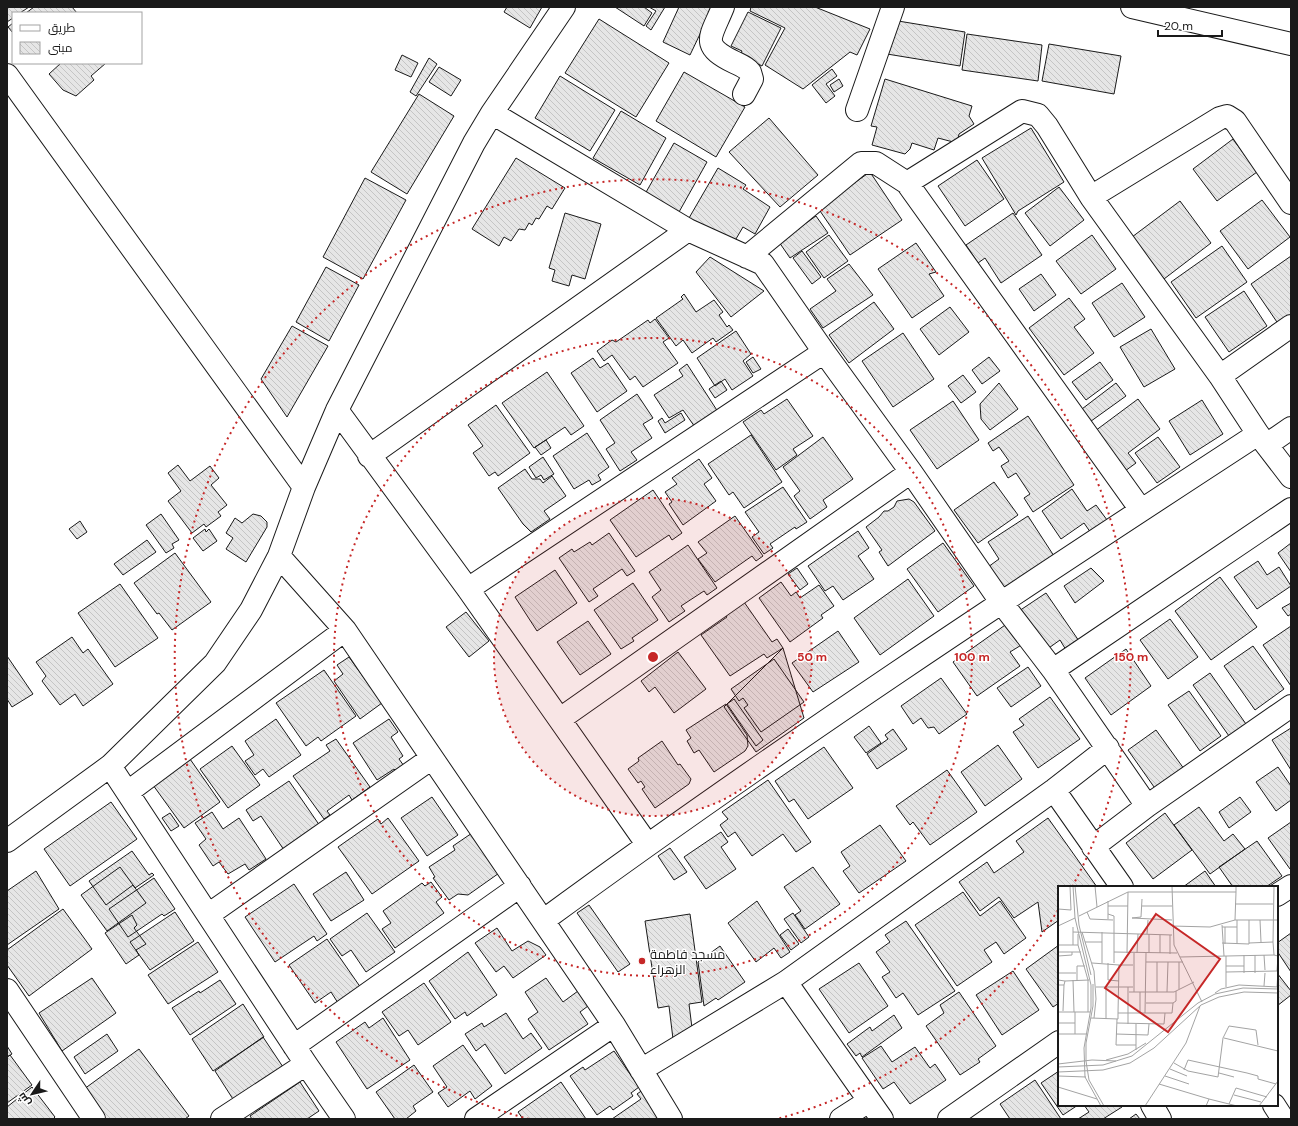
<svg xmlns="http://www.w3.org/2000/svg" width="1298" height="1126" viewBox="0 0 1298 1126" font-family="'DM Sans',Cairo,sans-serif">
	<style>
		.building { fill: url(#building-back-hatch); stroke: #1a1a1a }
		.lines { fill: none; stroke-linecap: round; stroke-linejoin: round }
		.minor-casing { stroke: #1a1a1a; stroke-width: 24 }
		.major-casing { stroke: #1a1a1a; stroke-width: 24 }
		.minor { stroke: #fff; stroke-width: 22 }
		.major { stroke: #fff; stroke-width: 22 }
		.ring { fill: none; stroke: #c62828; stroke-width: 2; stroke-dasharray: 2 4 }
		.poi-dot { fill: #c62828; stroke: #fff; stroke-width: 1.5 }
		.labels { text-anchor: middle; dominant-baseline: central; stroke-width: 3; stroke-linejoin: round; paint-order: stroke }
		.poi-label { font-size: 13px; fill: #1a1a1a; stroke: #fff; text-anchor: start }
		.inset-road { fill: none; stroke: #a3a3a3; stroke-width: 1 }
		.view { fill: #c62828; fill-opacity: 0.15; stroke: #c62828; stroke-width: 2 }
		.inset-edge { fill: none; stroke: #1a1a1a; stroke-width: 2 }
		.centre { fill: #c62828; stroke: #fff; stroke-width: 2 }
		.ring-label { font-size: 12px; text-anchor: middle; font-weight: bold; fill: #c62828; stroke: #fff; stroke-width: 3; stroke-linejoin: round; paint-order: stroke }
	</style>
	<defs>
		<pattern id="building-back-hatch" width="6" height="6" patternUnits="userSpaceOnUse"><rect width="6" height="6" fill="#e6e6e6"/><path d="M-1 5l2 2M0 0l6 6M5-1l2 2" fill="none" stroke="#c5c5c5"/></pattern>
	</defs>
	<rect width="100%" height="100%" fill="#fff"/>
	<path class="building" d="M7 7H29L20 13H13V18L7 22Z
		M34 7H72L77 13H26Z
		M507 7H542L530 28 504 12Z
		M615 7H644L652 13 644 26Z
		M649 7H665L651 30 646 26 656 11Z
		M679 7H718L706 34 701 32 690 55 663 42Z
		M751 7H815L870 29 857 55 850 52 803 89 765 65 785 28 750 11Z
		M748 12 781 28 762 66 740 55 742 51 731 46Z
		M599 19 669 63 636 117 565 73Z
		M892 20 965 32 960 66 887 54Z
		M13 23V33L8 27Z
		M967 34 1042 45 1038 81 962 70Z
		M1049 44 1121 56 1114 94 1042 81Z
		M402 55 418 63 411 77 395 70Z
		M429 58 437 64 416 96 410 92Z
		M61 63H106L91 76 94 80 76 96 63 90 49 74Z
		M439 67 461 80 451 96 429 82Z
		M832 69 837 76 826 84 835 96 826 103 812 85Z
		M684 72 745 107 716 157 656 121Z
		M560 76 615 110 590 151 535 118Z
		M839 79 843 86 834 92 830 85Z
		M885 79 972 106 969 116 974 124 959 134 957 143 938 138 934 150 912 143 910 149 905 154 872 145 877 127 871 126Z
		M419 94 454 116 407 194 371 172Z
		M621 111 666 138 640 185 593 158Z
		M769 118 818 175 780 207 729 152Z
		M1031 128 1064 182 1018 211 1016 215 982 158Z
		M1233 139 1257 172 1217 201 1193 169Z
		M674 143 707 162 679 212 645 194Z
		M516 158 565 188 552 209 547 206 539 219 536 218 532 225 529 223 525 230 519 229 511 241 504 237 499 246 472 229Z
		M977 160 1004 199 965 226 938 186Z
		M718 168 746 185 743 189 770 207 755 234 743 227 733 244 689 218Z
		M870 172 902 220 850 255 818 208Z
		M365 178 406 200 363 279 323 257Z
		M1059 187 1084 220 1050 246 1025 213Z
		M1262 200 1290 237 1248 269 1220 231Z
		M1180 201 1211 243 1164 279 1132 237Z
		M565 213 601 224 585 279 572 275 569 286 552 281 555 270 549 268Z
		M1013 213 1042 255 1001 283 985 258 978 263 966 245Z
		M816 216 828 233 790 258 779 242Z
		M829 235 848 261 824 278 806 252Z
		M1092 235 1116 269 1081 294 1056 261Z
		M916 243 936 272 929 274 944 296 912 318 878 269Z
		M1222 246 1247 282 1196 318 1171 282Z
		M802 251 821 277 812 284 793 258Z
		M1291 256V317L1279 325 1251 284Z
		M710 257 764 291 731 317 696 272Z
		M849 264 873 295 823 328 810 309 836 291 827 279Z
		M326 267 359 285 329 341 296 322Z
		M1041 274 1056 295 1034 311 1019 289Z
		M1122 283 1145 317 1114 337 1092 303Z
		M1244 291 1267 326 1229 352 1205 317Z
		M684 294 696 312 714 300 723 312 719 315 727 327 729 325 733 330 716 342 713 338 692 353 683 340 676 346 656 318 683 299 681 297Z
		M1069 298 1085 319 1074 327 1094 353 1064 375 1029 328Z
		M874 302 894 329 849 363 829 335Z
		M950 307 969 332 939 355 920 329Z
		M655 319 669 338 663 342 678 363 643 387 635 376 630 380 612 355 604 361 597 351 612 340 616 342 648 320 650 323Z
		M292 326 328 346 287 417 261 379Z
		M1151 329 1175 369 1144 387 1120 347Z
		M736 331 751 354 743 361 753 376 732 390 725 379 715 386 697 358Z
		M903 333 934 379 893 407 862 361Z
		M753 357 761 369 753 373 746 362Z
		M989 357 1000 371 982 384 972 370Z
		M593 358 600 368 608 363 627 391 597 412 571 373Z
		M1100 362 1113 380 1086 400 1072 382Z
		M687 364 720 415 697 430 683 410 669 418 654 395 683 376 679 370Z
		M547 372 584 426 571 435 565 427 534 448 502 403Z
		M963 375 976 392 961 403 948 386Z
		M721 381 727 390 715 398 709 389Z
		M999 383 1018 409 990 430 981 419 980 404Z
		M1116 383 1126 396 1087 424 1078 412Z
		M637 394 653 418 643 424 652 438 631 452 637 460 620 471 606 449 615 443 600 420Z
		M787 399 813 436 793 449 797 455 776 470 743 422 761 410 764 414Z
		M1138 399 1160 429 1128 453 1136 463 1125 471 1095 431Z
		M1202 400 1223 434 1190 455 1169 421Z
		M953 401 979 440 937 469 910 430Z
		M496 405 530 453 498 476 495 472 489 476 473 453 483 446 468 425Z
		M681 413 685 420 665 433 658 421 662 418 665 423Z
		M1028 416 1074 485 1033 512 1024 498 1030 494 1016 473 1008 478 1001 466 1009 461 999 447 993 451 988 443Z
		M587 433 609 467 598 475 601 480 592 485 589 480 574 489 553 456Z
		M751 435 782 482 744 508 733 492 729 495 708 464Z
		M823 437 853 479 823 500 827 507 810 519 794 496 800 491 783 467Z
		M1158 437 1180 467 1157 483 1135 453Z
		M546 440 551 448 541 455 535 447Z
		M543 457 554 474 544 480 541 475 536 478 529 467Z
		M699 459 712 478 704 484 716 501 683 525 669 504 672 502 665 492 677 484 672 478Z
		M178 465 190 481 210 466 219 478 211 485 227 505 218 512 221 516 206 527 204 524 192 533 168 501 181 491 168 473Z
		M525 469 532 479H540L543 483 552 476 566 496 544 511 550 519 531 532 523 524 498 488Z
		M994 482 1018 515 978 543 954 510Z
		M783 487 807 522 796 529 795 527 770 544 773 548 764 554 752 537 759 532 745 512Z
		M1072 489 1087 511 1096 505 1110 524 1093 536 1084 523 1061 539 1042 511Z
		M653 490 682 533 672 540 669 535 636 557 610 520Z
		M909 499 914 502 935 531 888 566 879 552 882 550 866 527 879 517 884 511H888L894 507 897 501Z
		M161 514 179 540 172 544 174 548 166 553 146 525Z
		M253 514 261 516 267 522V527L246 562 226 549 233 538 226 533 235 518 242 523Z
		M735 516 763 556 756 561 752 556 715 582 698 559 707 553 698 542Z
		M1028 516 1054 556 1003 589 988 567 999 559 988 542Z
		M80 521 87 532 77 539 69 529Z
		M205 529 206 532 209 529 217 541 203 551 193 538Z
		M858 531 869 548 858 556 874 579 843 600 833 586 825 591 808 566Z
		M609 533 635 571 627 576 622 569 593 589 598 596 589 602 559 558 572 549 574 552 590 542 592 545Z
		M147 540 156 552 123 575 114 564Z
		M943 543 974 586 938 612 907 569Z
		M1291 543V572L1278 553Z
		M688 545 717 588 707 595 704 591 681 606 685 611 669 622 652 597 661 590 649 572Z
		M175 553 211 602 172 630 159 613 157 614 134 583Z
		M1258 561 1267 575 1279 567 1291 586 1257 609 1234 577Z
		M797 568 808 584 800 590 788 574Z
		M1091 568 1104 581 1075 603 1064 586Z
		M555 570 577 603 537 631 515 597Z
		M1220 577 1257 627 1211 660 1175 611Z
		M908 579 934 616 880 655 854 618Z
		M781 582 791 596 796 592 800 598 819 585 834 606 821 615 823 618 790 642 759 598Z
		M633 583 658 620 632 638 634 641 621 649 594 610Z
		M120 584 158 638 115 667 78 613Z
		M1046 593 1079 641 1066 650 1060 640 1046 650 1019 611Z
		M744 602 772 642 777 639 783 648 767 658 764 654 730 676 701 635 727 617 722 610Z
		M1291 603V614L1288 616 1282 608Z
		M466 612 489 641 469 657 446 627Z
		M1170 619 1198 657 1168 679 1140 640Z
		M588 621 611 654 580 675 557 642Z
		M1008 623 1023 644 1010 652 1020 666 977 696 953 662Z
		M1291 626V686L1263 645Z
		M838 631 859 662 813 692 792 663Z
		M72 637 83 653 88 649 113 684 83 706 75 694 60 705 42 681 46 676 36 662Z
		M1253 646 1284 689 1255 710 1224 666Z
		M783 648 804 718 756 752 724 707Z
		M1126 649 1151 686 1111 715 1085 678Z
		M678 652 706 689 674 713 655 687 649 692 641 681Z
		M7 656 33 694 12 707 7 699Z
		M349 657 382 703 360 719 334 681 343 674 337 665Z
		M774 659 804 702 761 732 744 708 748 705 743 698 739 701 731 689Z
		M1028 667 1041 686 1011 707 997 688Z
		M324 670 356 716 321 741 318 737 306 746 276 703Z
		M1210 673 1246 724 1229 736 1193 685Z
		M941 678 967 714 939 734 934 727 928 728 921 718 913 724 901 706Z
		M1189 691 1221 736 1200 751 1168 705Z
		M1050 697 1080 739 1038 768 1013 732 1024 725 1019 719Z
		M734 699 763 740 756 746 727 704Z
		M726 704 747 735 748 746 745 751 714 772 699 750 694 753 687 741 691 738 686 730Z
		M276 719 301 755 269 777 263 769 255 775 245 761 254 755 245 741Z
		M389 719 398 732 391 737 403 756 399 759 404 766 396 771 394 769 377 780 353 743Z
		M869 726 881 743 866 753 854 737Z
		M1291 728V770L1272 740Z
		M893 729 907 749 877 769 867 754 888 739 885 735Z
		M1156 730 1187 773 1159 794 1128 750Z
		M336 739 370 787 352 800 349 795 327 811 330 815 324 819 293 776 330 751 326 745Z
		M662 741 678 765 680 764 691 779 689 784 655 808 642 789 645 787 641 781 638 783 628 769 639 761 638 758Z
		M998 745 1022 779 985 806 961 772Z
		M232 746 260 785 228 808 200 769Z
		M824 747 853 788 808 819 794 799 789 802 775 781Z
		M190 759 220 802 184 828 153 785Z
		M1278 767 1291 786V800L1276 811 1256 782Z
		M947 770 977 812 930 845 913 822 910 825 896 806Z
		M768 780 811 842 796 852 783 834 752 856 735 832 728 837 720 825 728 819 722 812Z
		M289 781 320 826 284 850 261 816 253 821 246 810Z
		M432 797 458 835 427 856 401 818Z
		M1240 797 1251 812 1229 828 1219 812Z
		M111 802 137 839 70 886 44 849Z
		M1199 807 1224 841 1233 834 1245 849 1210 874 1174 825Z
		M212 812 223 829 239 818 266 859 249 870 245 864 228 874 219 862 213 866 199 845 206 839 195 823Z
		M170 813 179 826 171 831 162 818Z
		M1165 813 1192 850 1153 879 1126 843Z
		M388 818 419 861 372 894 338 847 378 819 381 824Z
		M1048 818 1097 887H1059V920L1042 932 1038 902 1014 918 999 897 980 911 959 882 987 862 994 873 1024 852 1016 841Z
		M1291 822V869H1290L1268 838Z
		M880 825 906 861 859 893 843 871 850 866 841 852Z
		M475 831 502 871 468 895 458 894 449 900 433 878 435 877 429 867 455 850 453 846Z
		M721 832 728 842 721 847 736 869 706 889 684 857Z
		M1257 841 1282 876 1266 887H1233L1219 867Z
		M670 848 687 872 674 880 658 856Z
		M132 851 149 875 152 873 154 875 135 888 133 885 106 905 89 881Z
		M120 867 146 903 107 931 81 895Z
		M813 867 840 904 805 929 795 915 801 911 784 887Z
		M36 871 59 909 7 945V891Z
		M1205 871 1216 887H1183Z
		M346 872 364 900 331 921 313 894Z
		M154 878 175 909 164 916 162 914 128 937 109 909Z
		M431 882 442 897 436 902 444 913 395 948 382 929 391 923 383 911 422 883 425 886Z
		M294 884 327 934 317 941 314 936 275 962 245 917Z
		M963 892 980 916 1000 901 1026 938 1004 954 996 942 984 950 992 962 957 986 915 925Z
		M757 901 790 952 781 958 774 948 756 962 728 923Z
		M589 905 630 964 618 972 577 913Z
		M63 909 92 949 29 996 7 965V950Z
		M175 912 194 941 150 970 130 942Z
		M367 913 395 952 366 972 351 950 342 956 330 939Z
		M793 913 809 937 801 943 784 919Z
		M690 914 702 1002 689 1004 693 1036 673 1039 669 1006 658 1008 645 921Z
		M132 915 137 925 134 928 146 944 136 950 139 955 126 964 105 933Z
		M906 921 955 991 918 1015 903 993 896 998 882 977 890 972 876 952 890 942 885 935Z
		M497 928 512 951 528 941 540 947 546 955 513 978 504 966 496 972 475 943Z
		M788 929 799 944 791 950 780 935Z
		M1291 933V972L1277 951V943Z
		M327 939 361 988 338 1003 331 992 315 1003 289 965Z
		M198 942 218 972 168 1004 148 975Z
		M1059 945V1003L1053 1007 1026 969Z
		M720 946 745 982 718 1000 716 998 704 1006 698 962Z
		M468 952 497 995 467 1016 465 1012 455 1019 429 981Z
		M859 963 888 1006 849 1033 819 989Z
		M1013 971 1039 1010 1002 1035 976 995Z
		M1277 973 1291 991V995L1277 1006Z
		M92 978 116 1013 62 1051 39 1013Z
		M546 978 563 1002 578 991 588 1006 580 1012 588 1024 549 1050 528 1019 538 1012 525 992Z
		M220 980 236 1004 190 1035 172 1008 199 991 200 993Z
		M424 983 451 1022 418 1045 408 1030 399 1036 382 1012Z
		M959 992 996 1046 978 1059 980 1062 960 1075 926 1026 944 1013 940 1005Z
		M243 1004 264 1037 213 1071 192 1039Z
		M506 1013 523 1039 531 1033 542 1048 505 1074 485 1044 476 1051 465 1034 482 1023 484 1027Z
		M894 1015 902 1028 862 1057 860 1053 856 1056 847 1044 870 1027 872 1031Z
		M383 1018 410 1060 367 1089 336 1042 365 1022 369 1028Z
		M107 1034 118 1051 85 1074 74 1057Z
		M263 1037 287 1073 238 1107 215 1071Z
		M463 1045 492 1086 475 1099 470 1091 448 1107 438 1093 447 1087 433 1066Z
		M7 1046 12 1054 7 1057Z
		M881 1046 892 1062 915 1047 930 1068 935 1064 946 1080 910 1104 894 1082 883 1089 862 1058Z
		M139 1049 189 1116 185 1119H100L80 1092Z
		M614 1051 639 1087 631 1093 633 1096 613 1110 610 1106 597 1115 570 1076 583 1067 585 1070Z
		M10 1055 32 1085 7 1103V1057Z
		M414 1065 433 1092 413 1106 416 1111 406 1119H395L376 1092Z
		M1059 1071V1105H1078L1063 1115 1041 1083Z
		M1035 1080 1061 1119H1010L1000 1104Z
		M300 1082 319 1111 307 1119H252L250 1116Z
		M561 1082 586 1119H523L518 1112Z
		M32 1087 55 1117 53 1119H7V1107Z
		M647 1087 669 1119H612L641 1099 637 1094Z
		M1084 1105H1121L1122 1107 1103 1119H1078L1089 1112Z
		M1136 1114 1140 1119H1129Z"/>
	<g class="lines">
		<defs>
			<path id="minor" d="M723 7C711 37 699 45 734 62 740 65 746 67 750 72L752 79 744 94
				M7 75 304 487
				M857 110 893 7
				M492 113 688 230 763 264 824 352 911 472 1001 602 1053 670 1147 806
				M907 183 1141 510
				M1091 197 1220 118 1227 116 1235 121 1291 203
				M747 257 861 163H876L907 183 1022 111 1038 115 1047 126 1091 197 1220 376 1258 434 1291 477
				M1220 376 1291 326
				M337 410 468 589 647 844
				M1268 444 1291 428
				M369 456 688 230
				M279 556 345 630 614 1025 671 1119
				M468 589 824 352
				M1053 670 1291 509
				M560 719 911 472
				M110 766 306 1064 344 1119
				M1054 790 1122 887
				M128 792 345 630
				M7 841 110 766 215 663 251 610 279 556 304 487 337 410 474 143 492 113 564 7
				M1093 847 1147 806 1291 706
				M1277 895 1291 886
				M208 915 432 758
				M544 920C776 750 1017 591 1258 434
				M786 982 882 1119
				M7 990 94 1119
				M294 1046 520 886
				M641 1070 786 982 1054 790 1108 748
				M1152 1105 1160 1119
				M1274 1105 1283 1119
				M222 1119 306 1064
				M476 1119 614 1025
				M841 1119 869 1101
				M949 1119 1059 1042"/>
			<path id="major" d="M1132 7 1291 44"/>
		</defs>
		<use href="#minor" class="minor-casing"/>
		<use href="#major" class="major-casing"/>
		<use href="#minor" class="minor"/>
		<use href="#major" class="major"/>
	</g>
	<circle cx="653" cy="657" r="159" fill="#c62828" fill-opacity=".12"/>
	<g class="ring">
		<circle cx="653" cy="657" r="159"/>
		<circle cx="653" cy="657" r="319"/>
		<path d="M1058 910A478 478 0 0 1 777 1119M529 1119A478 478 0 1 1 1073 885"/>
	</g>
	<circle class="poi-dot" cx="642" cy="961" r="4"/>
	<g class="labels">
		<g class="poi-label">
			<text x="650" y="954">مسجد فاطمة<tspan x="650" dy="15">الزهراء</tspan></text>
		</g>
	</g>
	<g transform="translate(1058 886)">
		<rect width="220" height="220" fill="#fff"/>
		<path class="inset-road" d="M12 0 13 24M15 0 17 32 33 99V122L26 162 27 191 43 220M17 0 21 39 33 89M37 0 39 21M114 0 116 59 144 116M178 6 177 34H220M50 15V33M177 18H215M50 20H70M84 20H114M0 23 13 24M29 26 32 33 55 34M50 28 56 30V77M21 30 70 6H178V0M83 31 74 32 114 34M83 31 84 13M179 34V58M202 34 203 56M164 39 166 70M0 40 17 32M114 40 152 41 177 34M164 41H179M15 46 114 49M24 46 36 85 38 113 36 132M20 48V59L30 94V126H32M89 48 90 34M91 48V67M112 49V68M27 56H44M215 56 216 0M0 57V82M164 57 191 58V34M167 58V41M0 59H20M15 59V41M0 66H23M56 66 119 67M69 67 70 6M79 67 80 48M102 67V49M206 69 207 84M0 70 14 69V66M168 70V101M122 71 216 69 215 56 191 57M88 76H125M99 76V106M121 76V103M34 77 61 79 60 127M44 77V46M50 77V94L61 95M61 79H75M168 80H186M168 86 219 85 220 70 216 69M0 87H18M186 87V69M197 87V69M15 94 16 126M19 94V80H27M35 98V120L28 157V175L31 194 46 220M0 99H6L7 95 31 94M0 99V94L7 95M206 100 207 87M38 101H75M48 101V133M219 101 220 85M71 106H116L136 96M76 106V67M109 106 110 76M157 107 163 103 181 99 220 101M88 117H115M5 125 6 99M0 126H30M82 127V106M87 127 88 67M33 132 60 133V127H114L115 117 118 115V105M59 133 58 159H78V164M0 137H17M59 137 106 138 107 127M70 138V101M78 138V159M0 148H28M17 148V126M58 148 90 149 91 138M166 152 220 165M48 174 70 168 88 157M116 177 130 185 160 191 165 152 171 140 198 144 200 159M0 178 34 174 58 175M0 181 45 179 74 170 140 117 157 108 185 102 220 103M112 183 129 190M126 184 130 174 189 187 200 190V193L218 198M0 186 45 184 72 177 96 162 143 119 161 111 186 106 220 107M161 187 176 191M0 190 28 191M107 190 131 198M101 198 151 213M0 201 39 213M176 209 203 216M171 218 178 202 209 211M87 220 128 157 142 120M148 220 151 213 179 220M201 220 220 195"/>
		<path class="view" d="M98 28 162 73 110 146 47 102Z"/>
		<rect width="220" height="220" class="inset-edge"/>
	</g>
	<circle cx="653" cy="657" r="6" class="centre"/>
	<g class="ring-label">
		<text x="812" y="661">50 m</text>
		<text x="972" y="661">100 m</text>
		<text x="1131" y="661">150 m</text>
	</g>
	<rect width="1298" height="1126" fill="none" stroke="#1a1a1a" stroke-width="16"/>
	<rect x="12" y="12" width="130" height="52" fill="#ffffff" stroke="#a3a3a3"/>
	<rect x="20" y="25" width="20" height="6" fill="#ffffff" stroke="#a3a3a3"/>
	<text x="48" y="32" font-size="12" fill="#1a1a1a">طريق</text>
	<rect x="20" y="42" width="20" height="12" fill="url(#building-back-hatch)" stroke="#a3a3a3"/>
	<text x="48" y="52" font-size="12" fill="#1a1a1a">مبنى</text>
	<g transform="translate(32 1094) rotate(235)" stroke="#ffffff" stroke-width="3" paint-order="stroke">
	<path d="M0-3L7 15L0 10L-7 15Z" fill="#1a1a1a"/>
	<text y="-6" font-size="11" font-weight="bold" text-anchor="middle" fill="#1a1a1a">ش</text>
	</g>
	<path d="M1158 30v6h64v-6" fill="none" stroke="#1a1a1a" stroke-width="2"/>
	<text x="1164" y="30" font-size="12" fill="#1a1a1a" stroke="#ffffff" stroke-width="3" paint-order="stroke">20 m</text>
</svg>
